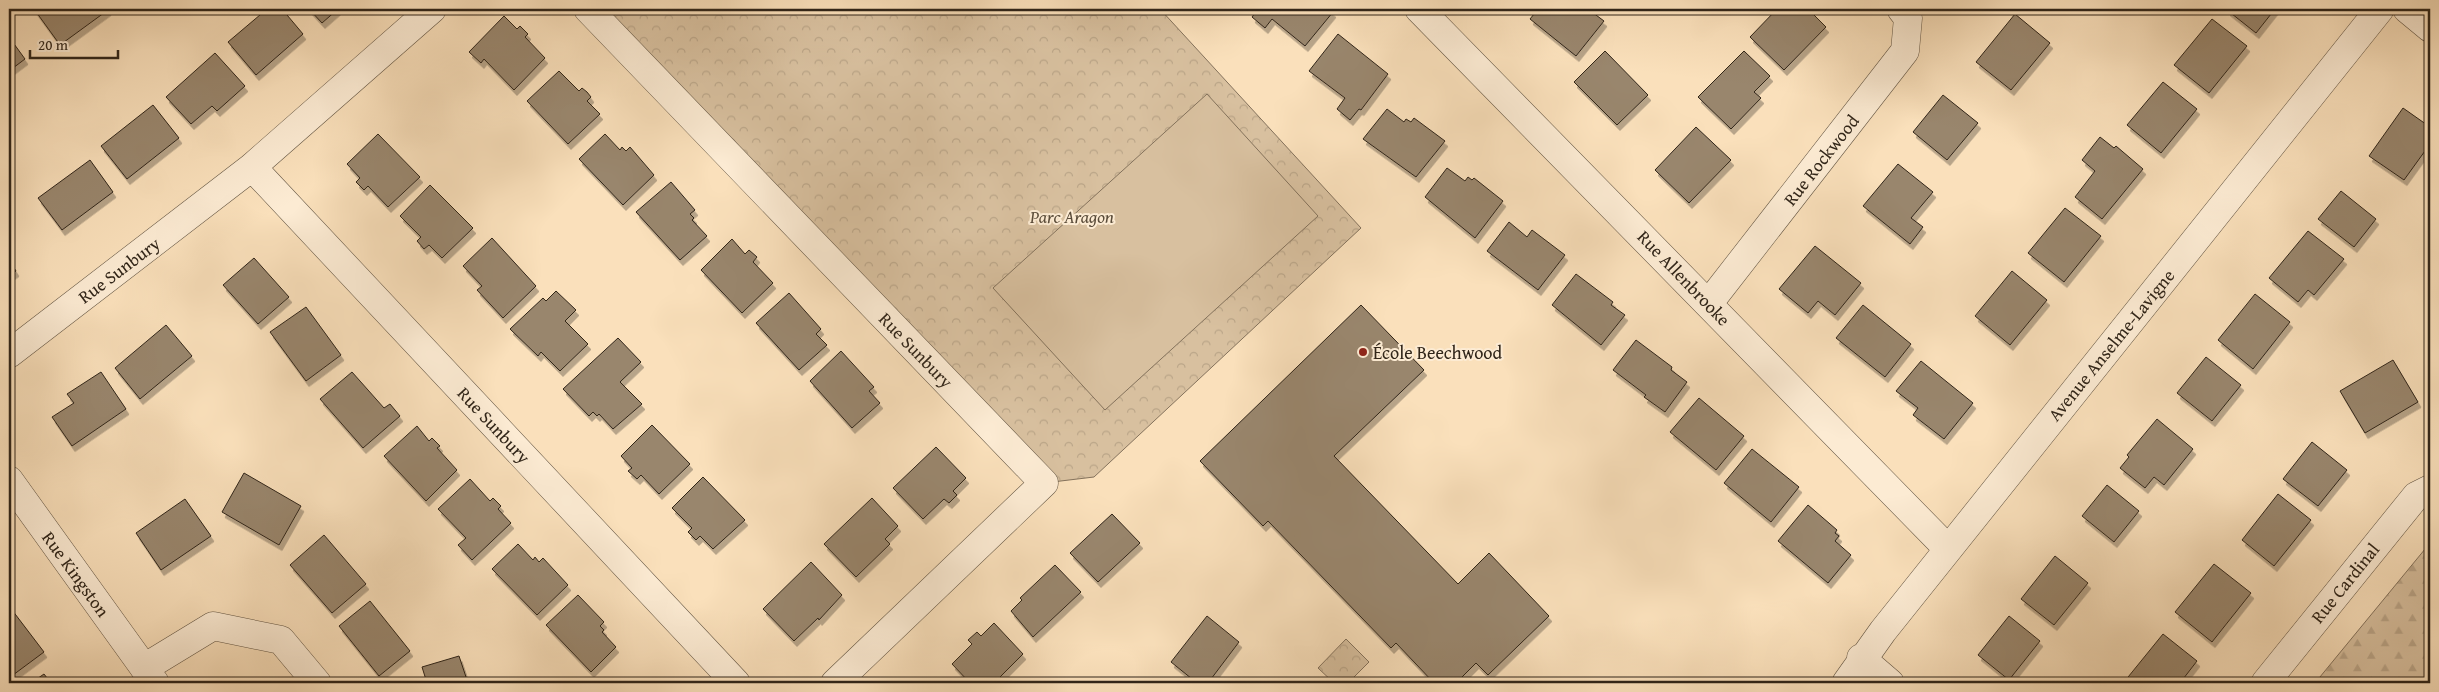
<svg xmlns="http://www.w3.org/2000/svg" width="2439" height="692" viewBox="0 0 2439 692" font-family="'Gentium Book Plus',serif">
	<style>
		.forest { fill: url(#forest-firs); stroke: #84725c }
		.park { fill: url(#park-crowns); stroke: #84725c }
		.garden { fill: #d8c09f; stroke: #84725c }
		.building { fill: #99866d; stroke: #302519; filter: url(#shadow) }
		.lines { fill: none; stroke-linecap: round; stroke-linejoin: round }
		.minor-casing { stroke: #625442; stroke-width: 29 }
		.minor { stroke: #fcebd3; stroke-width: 28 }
		.poi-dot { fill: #8f2418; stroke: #fcebd3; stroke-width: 2 }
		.labels { text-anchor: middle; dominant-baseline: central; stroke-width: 4; stroke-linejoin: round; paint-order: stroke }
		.street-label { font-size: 18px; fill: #302519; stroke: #fcebd3 }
		.park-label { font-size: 18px; font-style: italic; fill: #5a4c3a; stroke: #fcebd3 }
		.poi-label { font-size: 18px; fill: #302519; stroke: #fcebd3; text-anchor: start }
	</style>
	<defs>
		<pattern id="forest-firs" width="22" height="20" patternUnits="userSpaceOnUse" patternTransform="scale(1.25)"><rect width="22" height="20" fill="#d8c09f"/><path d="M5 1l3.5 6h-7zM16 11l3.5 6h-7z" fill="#baa588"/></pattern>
		<pattern id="park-crowns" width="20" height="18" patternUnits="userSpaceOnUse" patternTransform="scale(1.25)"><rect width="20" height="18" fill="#d8c09f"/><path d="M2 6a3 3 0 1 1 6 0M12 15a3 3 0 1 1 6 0" fill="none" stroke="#baa588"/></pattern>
		<filter id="shadow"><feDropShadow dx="3" dy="5.5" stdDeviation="0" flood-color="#0004"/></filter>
	</defs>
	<rect width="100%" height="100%" fill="#fae0bb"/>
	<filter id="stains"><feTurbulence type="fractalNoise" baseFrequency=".004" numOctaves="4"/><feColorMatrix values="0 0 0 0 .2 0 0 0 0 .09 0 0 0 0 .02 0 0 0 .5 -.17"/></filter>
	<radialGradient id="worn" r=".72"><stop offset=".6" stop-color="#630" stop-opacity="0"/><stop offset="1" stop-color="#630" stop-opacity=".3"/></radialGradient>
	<path class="forest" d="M2430 543V683H2315Z"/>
	<path class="park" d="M588 9H1160L1361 228 1094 477 1044 483Z
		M1346 639 1369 662 1348 683H1334L1318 668Z"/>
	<path class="garden" d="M1207 94 1318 216 1105 410 993 288Z"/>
	<path class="building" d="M34 9H108V10L60 45Z
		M267 9H282L303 34 256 75 228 42Z
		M309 9H338L322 23Z
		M1258 9H1329L1333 12 1305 46 1272 19 1265 28 1252 17Z
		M1538 9H1588L1604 21 1576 56 1530 19Z
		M1777 9H1808L1826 27 1784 70 1750 37Z
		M2229 9H2275L2256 33 2227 10Z
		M2015 14 2050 43 2011 90 1976 62Z
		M504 16 517 29 520 26 528 34 525 37 545 58 514 90 484 59 481 63 469 52Z
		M2212 19 2247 46 2209 93 2174 65Z
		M1338 34 1388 74 1361 110 1359 109 1350 120 1337 109 1345 98 1309 71Z
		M9 37 25 59 9 71Z
		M1605 51 1648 95 1617 125 1574 82Z
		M1744 51 1770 76 1754 92 1761 98 1731 129 1698 97Z
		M215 53 245 86 217 111 212 106 191 124 166 97Z
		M559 71 579 91 582 88 587 92 591 97 587 101 600 114 568 144 527 101Z
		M2163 82 2197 109 2161 153 2127 125Z
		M1943 95 1978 123 1947 160 1913 132Z
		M153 105 179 138 127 179 101 146Z
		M2403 108 2430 127V144L2404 180 2369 156Z
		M1387 109 1404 122 1406 119 1411 122 1414 118 1445 141 1416 177 1363 139Z
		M1696 127 1731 160 1689 203 1655 170Z
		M378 134 420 177 388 207 368 186 364 190 356 182 360 178 347 164Z
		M605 134 620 150 622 147 626 151 630 147 654 175 623 205 579 159Z
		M2100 137 2114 148 2116 146 2143 169 2102 219 2075 197 2095 171 2082 160Z
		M90 160 113 192 62 230 38 198Z
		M1898 164 1933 192 1911 218 1923 227 1910 244 1863 206Z
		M1447 168 1465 181 1468 177 1472 180 1474 178 1503 201 1475 238 1425 197Z
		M671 182 695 210 690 214 694 218 692 220 707 236 680 260 636 212Z
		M430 185 473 228 442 258 429 245 424 249 417 241 421 237 400 216Z
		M2341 191 2376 219 2354 247 2318 219Z
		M2065 208 2101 236 2064 282 2028 253Z
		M1509 222 1527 237 1532 230 1565 255 1538 290 1487 251Z
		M2308 231 2344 259 2314 295 2308 290 2298 302 2269 278Z
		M492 238 536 286 503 318 477 290 482 286 463 266Z
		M732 239 745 254 749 250 757 257 753 262 773 283 742 313 701 270Z
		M1815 246 1861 283 1835 315 1818 301 1808 313 1779 289Z
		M254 258 289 297 258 324 223 285Z
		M9 260 16 271 9 276Z
		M2012 271 2047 300 2010 345 1975 316Z
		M1576 274 1613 302 1611 305 1625 315 1601 345 1552 305Z
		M556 291 576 310 565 321 588 344 560 371 541 352 538 356 510 329 543 298 546 301Z
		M789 293 821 329 816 334 827 345 799 370 756 323Z
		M2255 294 2290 322 2253 369 2218 340Z
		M1361 305 1424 370 1334 456 1458 584 1489 553 1549 616 1488 675 1476 663 1456 683H1434L1396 643 1391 648 1268 521 1263 526 1200 461Z
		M1863 305 1911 344 1885 377 1836 338Z
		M306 307 341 355 306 381 270 332Z
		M166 325 192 356 140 399 115 368Z
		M618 338 641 362 620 382 642 404 613 429 599 414 597 416 593 412 589 416 563 389Z
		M1636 340 1672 367 1671 370 1687 382 1665 412 1644 397 1646 395 1613 370Z
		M841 351 874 387 869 391 880 403 852 428 810 381Z
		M2206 357 2241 385 2212 421 2177 393Z
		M2393 360 2418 402 2365 433 2340 391Z
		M1921 361 1973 403 1944 439 1913 415 1918 408 1896 391Z
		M101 372 126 409 72 446 52 417 74 403 67 394Z
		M352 372 384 408 390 404 400 416 363 448 320 399Z
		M1699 398 1744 436 1716 470 1670 432Z
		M2157 419 2193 449 2164 485 2154 477 2145 488 2120 468 2129 457 2127 455Z
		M652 425 690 464 659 494 641 475 637 479 628 471 632 468 621 456Z
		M417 426 429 441 432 438 440 446 437 448 457 470 426 501 384 456Z
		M2312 442 2347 470 2318 506 2283 479Z
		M936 447 966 478 953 491 957 495 949 503 944 499 923 519 893 488Z
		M1752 449 1799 487 1771 522 1724 483Z
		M244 473 301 506 279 545 222 512Z
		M703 477 745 520 713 549 700 536 696 540 688 532 692 528 672 508Z
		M470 479 490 501 493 498 501 506 498 509 511 523 472 560 458 545 466 538 438 509Z
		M2107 485 2139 511 2114 542 2082 516Z
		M2278 494 2311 520 2274 566 2242 540Z
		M872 498 898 526 885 539 890 544 856 577 824 544Z
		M185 499 211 536 161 570 136 533Z
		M1808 505 1837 530 1835 533 1839 536 1835 541 1851 555 1828 583 1778 541Z
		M1112 514 1140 543 1098 582 1070 553Z
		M324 535 366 584 332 613 290 565Z
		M518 544 533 560 535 557 539 562 543 558 568 585 537 615 492 569Z
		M2055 556 2088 583 2054 625 2021 599Z
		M811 562 842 595 819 620 818 618 794 641 763 609Z
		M2214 564 2251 593 2212 642 2175 612Z
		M1055 565 1081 592 1033 637 1011 611 1022 600 1020 598Z
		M578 595 604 622 600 626 604 630 602 632 616 647 591 672 546 625Z
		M370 601 410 651 379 676 339 626Z
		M9 606 44 652 9 678Z
		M1207 616 1239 642 1208 683H1197L1171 662Z
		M2009 616 2040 641 2009 680 1978 655Z
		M994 623 1023 654 994 683H970L952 664 972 644 968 640 977 632 981 636Z
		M2163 634 2197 661 2180 683H2127L2124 682Z
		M459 656 468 683H427L422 667Z
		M44 674 51 683H31Z"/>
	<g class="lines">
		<defs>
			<path id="minor" d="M588 9 1044 483 835 683
				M1419 9 1948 549
				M2407 9 2430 28
				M252 167 736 683
				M1709 303 1905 51 1908 18 1901 9
				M9 354 252 167 432 9
				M9 480 155 683
				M1861 658 1890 683
				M144 668 213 626 281 640 317 683
				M1846 683 1883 631 2380 9
				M2265 683 2416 496 2430 489"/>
		</defs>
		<use href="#minor" class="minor-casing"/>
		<use href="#minor" class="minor"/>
	</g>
	<circle class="poi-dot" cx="1363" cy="352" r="5"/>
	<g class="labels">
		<g class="street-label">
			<text transform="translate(1821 160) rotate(-52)">Rue Rockwood</text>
			<text transform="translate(119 270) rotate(-37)">Rue Sunbury</text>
			<text transform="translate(1684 278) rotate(46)">Rue Allenbrooke</text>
			<text transform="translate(2111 345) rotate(-51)">Avenue Anselme-Lavigne</text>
			<text transform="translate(916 350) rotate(46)">Rue Sunbury</text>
			<text transform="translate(494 425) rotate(47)">Rue Sunbury</text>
			<text transform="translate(76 574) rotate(54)">Rue Kingston</text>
			<text transform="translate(2345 583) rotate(-51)">Rue Cardinal</text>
		</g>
		<g class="park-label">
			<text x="1072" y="216">Parc Aragon</text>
		</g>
		<g class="poi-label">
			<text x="1373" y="352">École Beechwood</text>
		</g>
	</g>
	<rect width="2439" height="692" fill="none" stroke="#fae0bb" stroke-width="30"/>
	<rect x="10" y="10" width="2419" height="672" fill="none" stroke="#302519" stroke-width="2.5"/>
	<rect x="15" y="15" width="2409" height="662" fill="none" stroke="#302519"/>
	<path d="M30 50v8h88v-8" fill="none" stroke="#302519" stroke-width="2.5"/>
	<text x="38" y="50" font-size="15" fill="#302519" stroke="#fcebd3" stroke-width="4" paint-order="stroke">20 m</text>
	<rect width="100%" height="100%" filter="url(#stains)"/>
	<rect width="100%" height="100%" fill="url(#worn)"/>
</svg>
